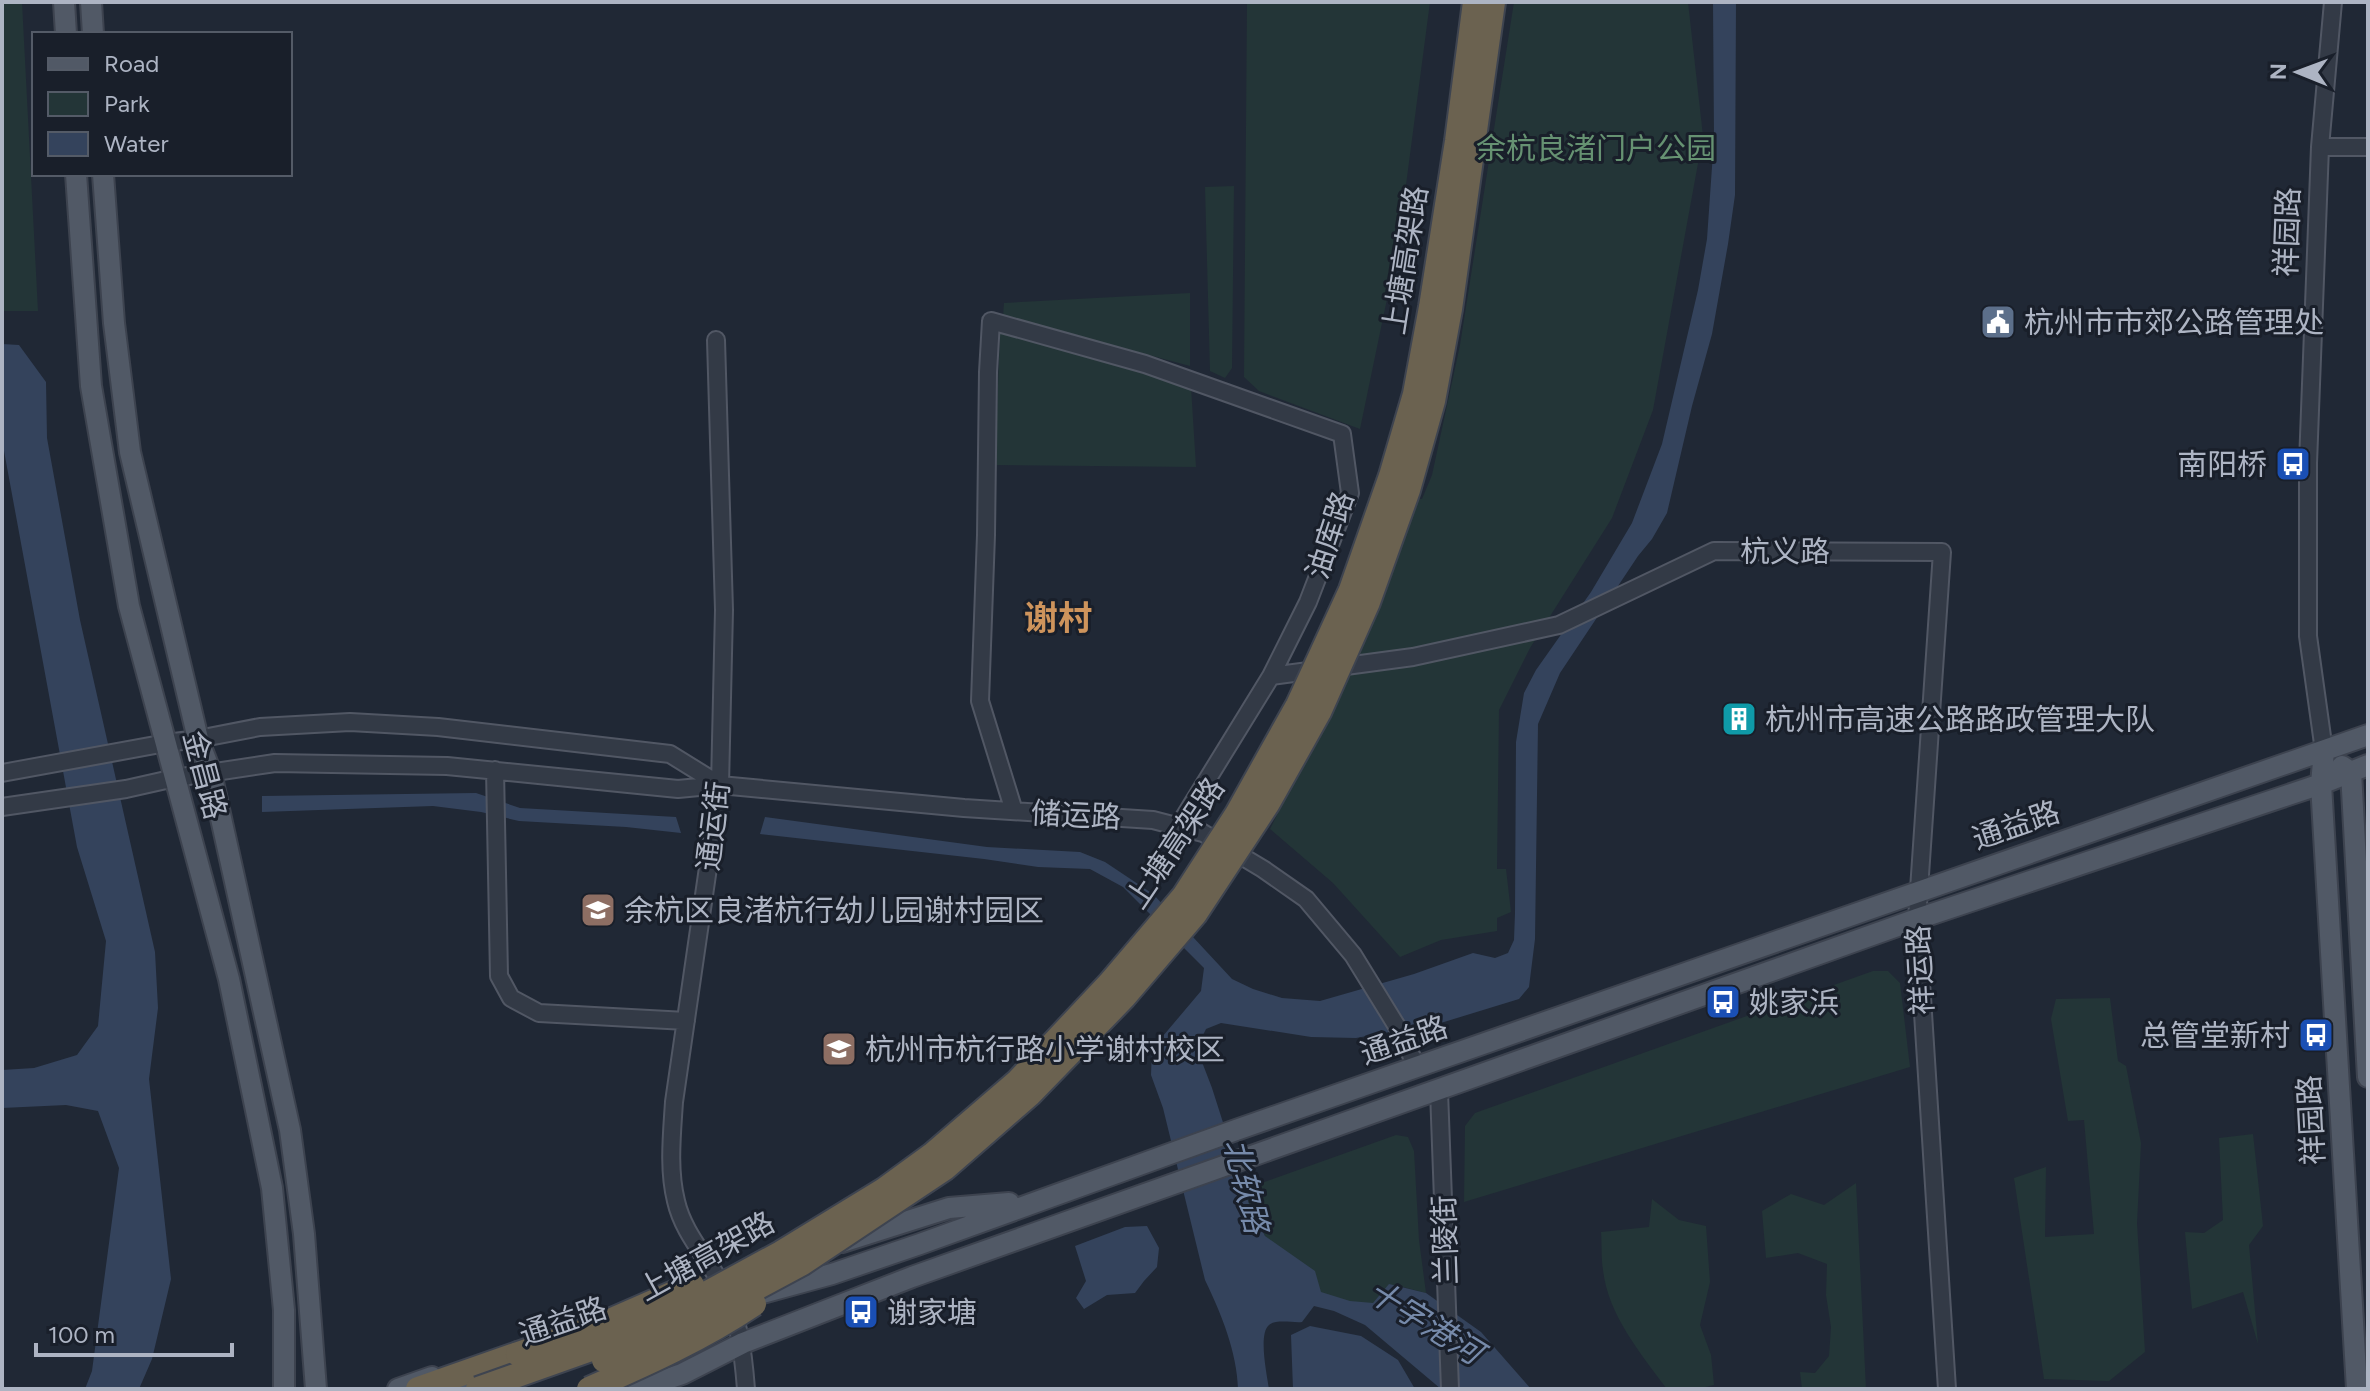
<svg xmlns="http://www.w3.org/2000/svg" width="2370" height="1391" viewBox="0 0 2370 1391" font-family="Figtree,'Noto Sans SC',sans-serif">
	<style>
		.green { fill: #233537 }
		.water { fill: #34435c }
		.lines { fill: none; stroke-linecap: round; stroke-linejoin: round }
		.minor-casing { stroke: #515764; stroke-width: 20 }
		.major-casing { stroke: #3d434f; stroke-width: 24 }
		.highway-casing { stroke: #3e4450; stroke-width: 28 }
		.minor { stroke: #333a46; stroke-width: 16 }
		.major { stroke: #515966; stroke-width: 20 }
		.highway { stroke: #6b6250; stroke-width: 24 }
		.highway-bridge-casing { stroke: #3e4450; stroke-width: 28; stroke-linecap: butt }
		.highway-bridge { stroke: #6b6250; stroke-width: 24 }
		.labels { text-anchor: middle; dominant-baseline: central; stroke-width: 6; stroke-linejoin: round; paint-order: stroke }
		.park-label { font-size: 30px; fill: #669272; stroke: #191f2a }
		.street-label { font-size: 30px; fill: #adb4c3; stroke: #191f2a }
		.poi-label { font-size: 30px; fill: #adb4c3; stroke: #191f2a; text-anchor: start }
		.water-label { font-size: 32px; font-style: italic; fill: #768aaa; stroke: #191f2a }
		.quarter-label { font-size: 34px; font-weight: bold; fill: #ce945c; stroke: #191f2a }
	</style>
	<rect width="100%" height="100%" fill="#202835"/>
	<path class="green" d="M2 2H22L38 311H2Z
		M1247 2H1430L1398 246 1360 429 1259 391 1244 377Z
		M1514 2H1688L1703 136 1653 410 1612 518 1530 648 1499 710 1497 869H1506L1511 912 1497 918V931L1441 940 1400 957 1333 883 1270 829 1364 642 1409 522 1415 499H1422L1432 475 1460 345Z
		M1234 186 1232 368 1225 378 1210 371 1205 187Z
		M1190 293V366L1003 316 1004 303Z
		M1000 332 1191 387 1196 467 995 465Z
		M1873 971H1888L1900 983 1910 1067 1464 1202 1465 1126 1475 1113Z
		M2110 998 2118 1061 2126 1066 2141 1143 2137 1223 2145 1352 2109 1381 2044 1379 2014 1178 2046 1167 2045 1237 2094 1234 2084 1120 2068 1121 2051 1019 2056 999Z
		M2253 1134 2263 1226 2249 1245 2258 1344 2243 1292 2192 1309 2185 1232 2204 1233 2223 1220 2219 1138Z
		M1396 1135 1408 1137 1414 1151 1419 1240 1426 1293 1399 1286 1378 1306 1319 1296 1265 1236 1250 1207 1245 1189Z
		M1856 1183 1866 1389H1802L1800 1372 1815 1373 1829 1356 1831 1327 1826 1295 1827 1264 1798 1253 1766 1258 1762 1211 1791 1194 1824 1205Z
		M1652 1199 1679 1220 1706 1226 1710 1282 1700 1325 1711 1355 1714 1385 1697 1389H1667C1641 1354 1608 1315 1603 1270 1601 1257 1602 1245 1601 1232L1649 1227Z"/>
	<path class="water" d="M1713 2H1736L1735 195 1728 244 1712 334 1692 406 1667 513 1652 539 1638 556 1560 673 1538 724 1535 939 1529 987 1519 999 1444 1022 1356 1038 1311 1037 1221 1023 1206 1029 1200 1041 1202 1062 1212 1088 1250 1207 1265 1236 1315 1271 1321 1292 1350 1301 1373 1303 1389 1284 1426 1293 1481 1332 1531 1389H1441L1365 1325 1334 1311 1314 1306 1302 1322C1293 1323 1276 1319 1269 1325 1258 1334 1267 1375 1269 1389H1238C1237 1352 1221 1313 1205 1280L1163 1108 1151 1075 1152 1049 1201 991 1204 968 1123 887 1090 869 1038 867 984 859 760 834 765 817 987 847 1080 852 1105 862 1153 894 1232 979 1253 989 1282 998 1320 1001 1414 974 1473 953 1495 958 1508 953 1514 940 1515 913 1516 742 1524 693 1536 670 1591 592 1632 523 1662 444 1698 290 1707 239 1714 138Z
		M2 344 19 345 46 382 47 438 80 620 155 952 158 1008 149 1079 171 1279 152 1359 139 1389H85L92 1371 119 1168 98 1111 66 1105 2 1108V1070L34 1068 77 1055 98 1026 106 941 77 847 2 440Z
		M476 793 520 808 676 817 681 833 626 827 519 821 481 812 433 806 262 812V796Z
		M1147 1226 1159 1248 1157 1267 1144 1281 1135 1293 1107 1295 1084 1309 1076 1298 1086 1281 1075 1246 1125 1227Z
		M1310 1326 1361 1336 1398 1360 1415 1389H1293L1291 1335Z"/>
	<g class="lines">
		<defs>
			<path id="minor" d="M2320 147H2368
				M716 340 724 610 720 785 674 1102C672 1134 668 1169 676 1201 683 1232 705 1255 720 1282 739 1317 743 1350 746 1389
				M1271 676 1413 657 1559 625 1714 551 1942 552 1917 919 1947 1389
				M2324 751 2308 636V463L2320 147 2333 2
				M495 770 499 976 511 998 539 1013 686 1021
				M2 773 166 743 198 739 260 727 350 722 438 727 670 754 720 785
				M2 807 126 789 175 778 275 763 447 766 678 789 720 785 964 808 1153 820 1203 833 1263 869 1306 899 1353 955 1401 1033 1417 1068
				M1014 811 980 701 986 535 988 372 991 321 1145 364 1342 434 1350 493 1308 602 1271 676 1178 827
				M1439 1091 1450 1389"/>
			<path id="major" d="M64 2 66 34
				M91 2 93 34
				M76 174 91 386 129 606 229 979 272 1188 284 1310V1389
				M103 174 114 323 130 452 198 739 211 773 290 1130 304 1234 316 1389
				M2324 751 2321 784 2357 1389
				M2342 766 2351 772 2368 1077
				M842 1242 949 1208 1009 1203
				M759 1294 832 1274 920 1244 1236 1130 2368 735
				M398 1389 432 1377
				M456 1389 491 1377
				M638 1389 682 1374 743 1343 912 1277 1917 919 2321 784 2368 765"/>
			<path id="highway" d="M418 1389 518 1354"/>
		</defs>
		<use href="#minor" class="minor-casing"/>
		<use href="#major" class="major-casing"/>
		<use href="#highway" class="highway-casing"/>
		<use href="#minor" class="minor"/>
		<use href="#major" class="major"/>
		<use href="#highway" class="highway"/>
		<defs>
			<path id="highway-bridge" d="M518 1354 596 1327 692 1285
				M604 1360 672 1333 801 1264 945 1168 1030 1094 1124 997 1195 914 1268 803 1319 712 1368 602 1408 490 1433 401 1450 309 1493 2
				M478 1389 591 1349 656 1321 781 1253 884 1190 932 1155 1018 1081 1110 983 1184 896 1237 814 1298 705 1351 590 1391 476 1415 394 1431 307 1457 141 1475 2
				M589 1389C646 1364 702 1339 754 1304"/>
		</defs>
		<use href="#highway-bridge" class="highway-bridge-casing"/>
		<use href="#highway-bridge" class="highway-bridge"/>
	</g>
	<defs>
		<symbol id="civic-square" viewBox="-11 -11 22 22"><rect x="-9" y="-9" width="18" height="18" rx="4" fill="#5c6f8a" stroke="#191f2a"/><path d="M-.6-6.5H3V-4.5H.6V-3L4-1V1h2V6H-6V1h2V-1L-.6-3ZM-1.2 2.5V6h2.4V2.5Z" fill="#fff"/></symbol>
		<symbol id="bus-square" viewBox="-11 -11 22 22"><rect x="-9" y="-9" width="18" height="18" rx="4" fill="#1a4fb4" stroke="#191f2a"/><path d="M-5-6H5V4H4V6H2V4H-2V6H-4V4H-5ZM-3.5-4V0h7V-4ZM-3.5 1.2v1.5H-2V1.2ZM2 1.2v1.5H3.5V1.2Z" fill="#fff"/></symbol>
		<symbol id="building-square" viewBox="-11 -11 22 22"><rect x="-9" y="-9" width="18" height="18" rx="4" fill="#0f9aa8" stroke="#191f2a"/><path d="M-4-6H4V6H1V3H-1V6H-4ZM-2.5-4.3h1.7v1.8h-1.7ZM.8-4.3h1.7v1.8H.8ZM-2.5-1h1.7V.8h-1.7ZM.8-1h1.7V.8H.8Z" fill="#fff"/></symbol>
		<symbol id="school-square" viewBox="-11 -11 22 22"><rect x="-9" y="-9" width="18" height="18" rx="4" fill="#8d6e63" stroke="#191f2a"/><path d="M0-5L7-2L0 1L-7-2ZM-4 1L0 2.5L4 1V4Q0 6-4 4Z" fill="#fff"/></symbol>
	</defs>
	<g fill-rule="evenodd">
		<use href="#civic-square" x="1978" y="302" width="40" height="40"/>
		<use href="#bus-square" x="2273" y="444" width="40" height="40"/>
		<use href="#building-square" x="1719" y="699" width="40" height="40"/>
		<use href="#school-square" x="578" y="890" width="40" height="40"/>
		<use href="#bus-square" x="1703" y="982" width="40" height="40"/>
		<use href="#bus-square" x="2296" y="1015" width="40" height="40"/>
		<use href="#school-square" x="819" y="1029" width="40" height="40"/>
		<use href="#bus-square" x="841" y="1292" width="40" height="40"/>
	</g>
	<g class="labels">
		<g class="park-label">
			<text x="1596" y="148">余杭良渚门户公园</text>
		</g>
		<g class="street-label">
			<text transform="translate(2287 232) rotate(-88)">祥园路</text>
			<text transform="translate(1405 260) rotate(-81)">上塘高架路</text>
			<text transform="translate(1330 535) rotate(-72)">油库路</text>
			<text x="1785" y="551">杭义路</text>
			<text transform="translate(205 775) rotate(75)">金昌路</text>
			<text transform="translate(1076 815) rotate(3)">储运路</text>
			<text transform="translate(2016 825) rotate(-19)">通益路</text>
			<text transform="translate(713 826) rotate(-83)">通运街</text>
			<text transform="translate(1175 843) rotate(-56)">上塘高架路</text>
			<text transform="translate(1920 970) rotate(-93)">祥运路</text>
			<text transform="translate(1404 1040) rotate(-19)">通益路</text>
			<text transform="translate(2311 1120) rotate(-93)">祥园路</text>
			<text transform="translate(1445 1240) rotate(-92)">兰陵街</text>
			<text transform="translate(706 1256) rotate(-29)">上塘高架路</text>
			<text transform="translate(563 1321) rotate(-19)">通益路</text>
		</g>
		<g class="poi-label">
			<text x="2024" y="322">杭州市市郊公路管理处</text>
			<text x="2267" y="464" text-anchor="end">南阳桥</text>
			<text x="1765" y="719">杭州市高速公路路政管理大队</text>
			<text x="624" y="910">余杭区良渚杭行幼儿园谢村园区</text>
			<text x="1749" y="1002">姚家浜</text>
			<text x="2290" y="1035" text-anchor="end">总管堂新村</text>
			<text x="865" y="1049">杭州市杭行路小学谢村校区</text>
			<text x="887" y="1312">谢家塘</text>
		</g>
		<g class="water-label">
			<text transform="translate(1246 1186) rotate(76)">北软路</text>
			<text transform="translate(1425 1322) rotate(32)">十字港河</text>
		</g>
		<g class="quarter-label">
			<text x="1058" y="618">谢村</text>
		</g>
	</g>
	<rect width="2370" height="1391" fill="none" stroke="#adb4c3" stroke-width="8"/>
	<rect x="32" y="32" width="260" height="144" fill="#191f2a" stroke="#545b67" stroke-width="2"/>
	<rect x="48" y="58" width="40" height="12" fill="#515966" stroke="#545b67" stroke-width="2"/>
	<text x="104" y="72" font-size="24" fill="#adb4c3">Road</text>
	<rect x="48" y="92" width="40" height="24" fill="#233537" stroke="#545b67" stroke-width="2"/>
	<text x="104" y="112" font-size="24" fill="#adb4c3">Park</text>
	<rect x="48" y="132" width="40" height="24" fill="#34435c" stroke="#545b67" stroke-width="2"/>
	<text x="104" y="152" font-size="24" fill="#adb4c3">Water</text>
	<g transform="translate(2298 72) rotate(271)" stroke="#191f2a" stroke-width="6" paint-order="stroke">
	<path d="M0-6L14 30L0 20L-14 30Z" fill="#adb4c3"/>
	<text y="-12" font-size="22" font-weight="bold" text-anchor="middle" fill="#adb4c3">N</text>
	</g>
	<path d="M36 1343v12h196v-12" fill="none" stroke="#adb4c3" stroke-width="4"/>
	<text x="48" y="1343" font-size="24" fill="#adb4c3" stroke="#191f2a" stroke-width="6" paint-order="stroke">100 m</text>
</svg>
